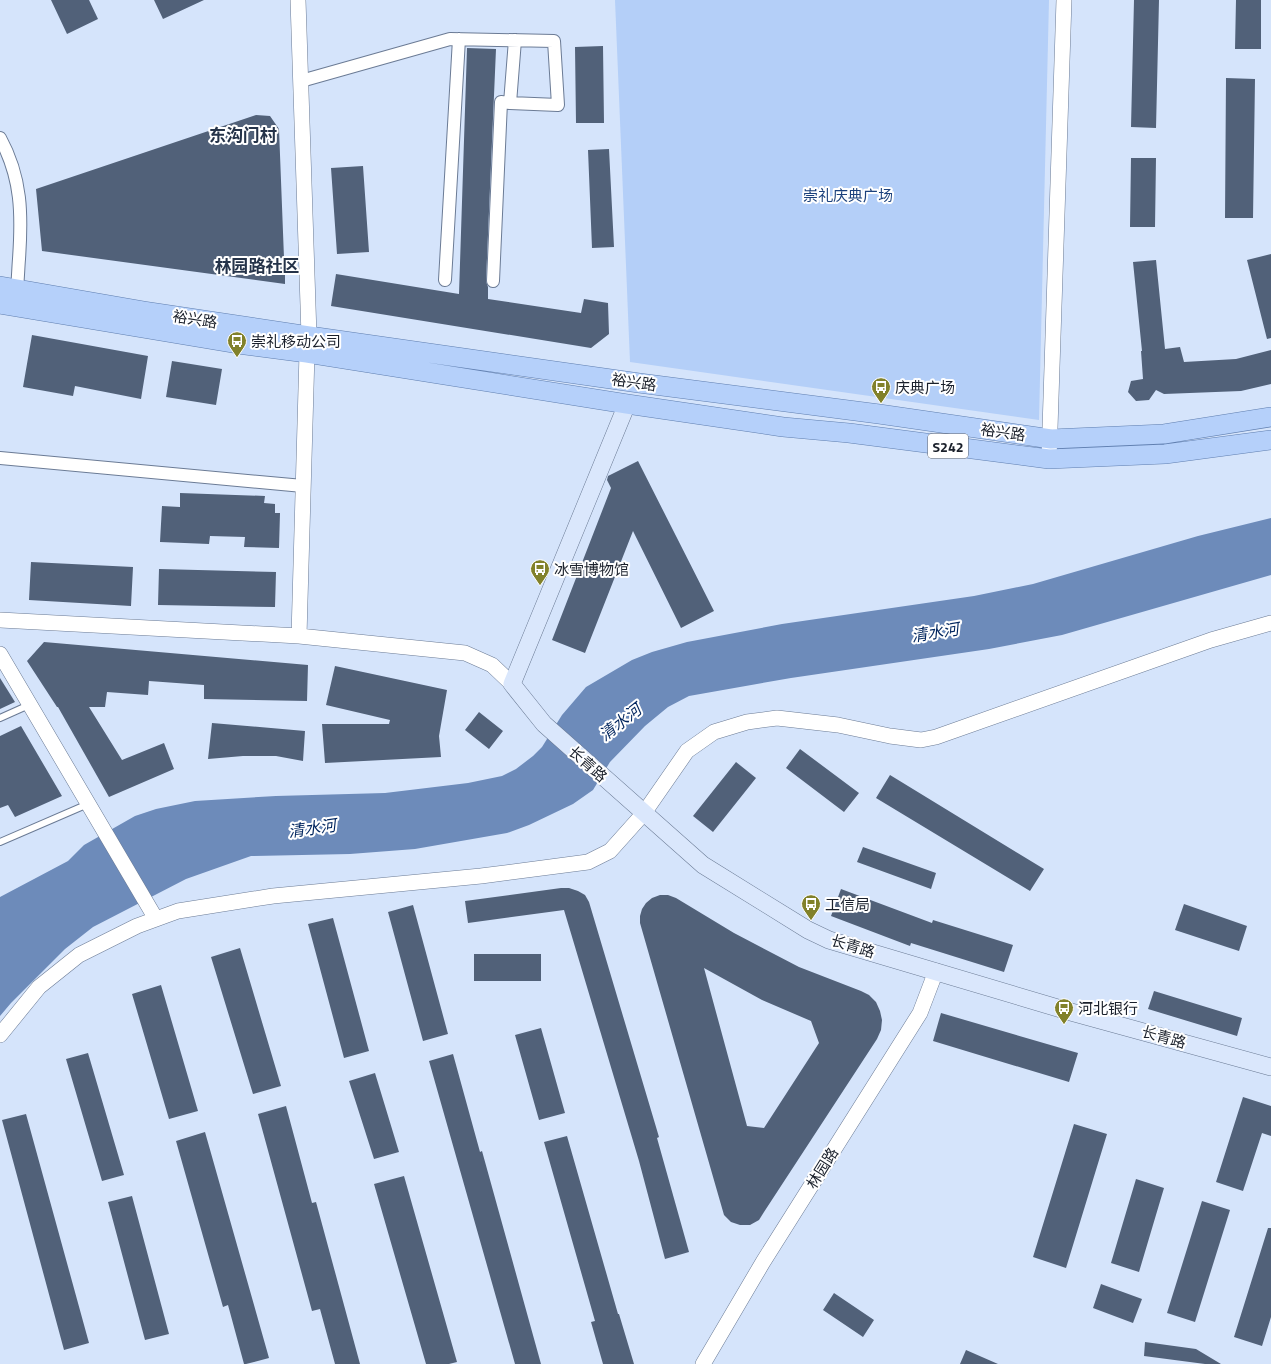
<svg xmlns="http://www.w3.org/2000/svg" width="1271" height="1364" viewBox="0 0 1271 1364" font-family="'Titillium Web','Noto Sans SC',sans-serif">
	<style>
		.green { fill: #b4cff8 }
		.water { fill: #6d8bba }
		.building { fill: #516179; fill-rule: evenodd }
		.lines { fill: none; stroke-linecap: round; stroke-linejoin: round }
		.service-casing { stroke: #6b7b95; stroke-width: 8 }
		.minor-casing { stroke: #6b7b95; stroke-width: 14 }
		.tertiary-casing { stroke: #6b7b95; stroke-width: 16 }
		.secondary-casing { stroke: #6b7b95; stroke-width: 18 }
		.primary-casing { stroke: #5f7eaf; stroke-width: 20 }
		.service { stroke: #fff; stroke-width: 6 }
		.minor { stroke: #fff; stroke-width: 12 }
		.tertiary { stroke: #fff; stroke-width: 15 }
		.secondary { stroke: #dae7fc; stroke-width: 17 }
		.primary { stroke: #b5d0fa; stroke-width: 19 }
		.labels { text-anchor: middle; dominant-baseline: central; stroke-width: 4; stroke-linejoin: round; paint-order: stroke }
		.shield { fill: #fff; stroke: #5f636b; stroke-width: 1 }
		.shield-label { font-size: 14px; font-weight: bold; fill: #1a202b }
		.park-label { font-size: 15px; fill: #1b417c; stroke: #fff }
		.street-label { font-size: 15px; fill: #1a202b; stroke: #fff }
		.poi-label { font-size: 15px; fill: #1a202b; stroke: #fff; text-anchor: start }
		.water-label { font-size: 16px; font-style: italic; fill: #01255e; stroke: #fff }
		.quarter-label { font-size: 17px; font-weight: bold; fill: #253349; stroke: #fff }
	</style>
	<rect width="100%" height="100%" fill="#d5e4fb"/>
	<path class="green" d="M615 0H1049L1039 420 630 362Z"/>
	<path class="water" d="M1271 518V575L1062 635 989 649 791 678 689 696 668 707 645 726 610 762 593 790 573 804 529 825 507 833 415 849 350 854 251 856 186 879 93 927 65 949 11 1003 0 1016V897L68 861 84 845 135 816 156 809 195 801 276 796 385 793 468 783 502 776 516 769 533 756 542 747 562 715 586 687 632 660 652 652 687 642 782 624 974 596 1033 584 1198 536Z"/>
	<path class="building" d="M51 0H89L98 19 67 34Z
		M154 0H204L163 19Z
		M1134 0H1159L1156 128 1131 127Z
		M1236 0H1261V49H1235Z
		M603 46 604 123H576L575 47Z
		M467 48 496 49 486 281 488 287V299L581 313 584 299 608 303 609 334 591 348 331 306 336 274 459 294Z
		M1226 78 1255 79 1253 218H1225Z
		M256 115 270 116 279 129 284 258 268 259V263L285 266V284L42 251 36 189Z
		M609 149 614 247 592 248 588 150Z
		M1131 158H1156L1155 227H1130Z
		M363 166 369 252 337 254 331 168Z
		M1271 254V338L1267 339 1247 260Z
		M1156 260 1165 349 1180 347 1184 362 1236 359 1271 350V384L1241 391 1164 394 1156 390 1149 400 1136 401 1128 392 1131 381 1143 379 1141 351H1142L1133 262Z
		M32 335 148 356 141 399 75 386 73 396 23 387Z
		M172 361 222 369 216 405 166 397Z
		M638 461 714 611 681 628 633 531 585 653 552 640 611 488 607 480 608 476Z
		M180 493 265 496 264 503 275 504V513H280L279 548 244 547 245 537 210 536 209 544 160 542 162 506 180 507Z
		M31 562 133 567 131 606 29 600Z
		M159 569 276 572 275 607 158 605Z
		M44 642 308 665 307 701 204 699V685L149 681 148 695 107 692 105 707H89L122 760 164 743 174 769 109 797 58 707H57L27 661Z
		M335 666 447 690 439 736 441 757 325 763 322 724H389L390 720 326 705Z
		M0 678 15 702 0 709Z
		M479 712 503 731 489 749 465 730Z
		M212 723 305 731 303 761 276 756H243L208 759Z
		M21 726 62 796 15 817 8 805 0 808V736Z
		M800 749 859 793 844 812 786 768Z
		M736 762 756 778 713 832 693 816Z
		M890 775 1044 869 1030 891 876 798Z
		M863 847 936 873 931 889 857 862Z
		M561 888H569L578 891 585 895 589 902 659 1137 657 1138 689 1252 665 1259 639 1161 564 910 468 923 465 901Z
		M841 889 932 923 933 920 1013 945 1004 972 911 943 910 946 831 916Z
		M660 895H668L676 898 734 933 799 967 861 991 869 995 876 1002 880 1011 882 1020 881 1030 877 1039 764 1212 759 1220 750 1225H740L731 1222 724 1215 640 923V916L642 909 646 903 652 898ZM704 968 762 1000 811 1021 819 1043 764 1128 747 1126Z
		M1184 904 1247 926 1239 951 1175 930Z
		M413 905 448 1034 423 1041 388 912Z
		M333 918 369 1051 344 1058 308 924Z
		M240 948 281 1086 253 1094 211 957Z
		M474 954H541V981H474Z
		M161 985 198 1111 169 1119 132 994Z
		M1154 991 1242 1018 1237 1036 1148 1009Z
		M941 1013 1078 1053 1069 1082 933 1041Z
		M541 1028 565 1113 539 1120 515 1035Z
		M88 1053 124 1175 102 1181 66 1059Z
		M453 1054 480 1152 482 1151 541 1364H515L429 1061Z
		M375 1073 399 1152 374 1159 349 1081Z
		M1243 1097 1271 1106V1136L1262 1133 1243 1191 1216 1182Z
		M286 1106 312 1203 316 1202 360 1364H335L320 1309 312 1311 258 1114Z
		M26 1114 89 1343 64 1350 2 1120Z
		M1074 1124 1107 1134 1066 1268 1033 1257Z
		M205 1132 269 1358 246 1364H244L228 1305 223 1307 176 1141Z
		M567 1136 618 1314H619L634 1364H603L591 1322 595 1321 544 1142Z
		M404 1176 457 1362 449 1364H426L374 1184Z
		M1136 1179 1164 1188 1139 1272 1111 1263Z
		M132 1196 169 1334 145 1340 108 1202Z
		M1202 1201 1230 1210 1195 1322 1167 1313Z
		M1268 1228H1271V1317L1262 1346 1234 1337Z
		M1101 1284 1142 1299 1133 1323 1093 1308Z
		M834 1293 874 1320 863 1337 823 1310Z
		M1145 1342 1196 1349 1221 1364H1205L1144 1356Z
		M966 1350 998 1364H960Z"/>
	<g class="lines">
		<defs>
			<path id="service" d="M0 718 29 705
				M0 842 88 804"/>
			<path id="minor" d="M301 81 450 39 554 41 558 105 510 103 515 40
				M0 138C22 178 22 215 19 259 18 271 18 283 16 296
				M445 280 459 39
				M493 281 501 102 510 103
				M0 458 303 486"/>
			<path id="tertiary" d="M298 0 309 336 307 353 299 636
				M1049 459 1064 0
				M0 620 299 636 465 653 492 665 512 684
				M0 654 156 919
				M0 1035 39 987 79 955 137 926 178 911 273 896 481 876 588 862 610 851 644 813 687 751 714 732 747 722 777 718 838 725 890 736 921 740 936 737 1211 640 1271 623
				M703 1364 763 1262 920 1013 936 971"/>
			<path id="secondary" d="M627 404 512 684 544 724 703 865 808 930 829 940 1071 1012 1271 1067"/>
			<path id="primary" d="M0 286 144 311 309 336 639 383 879 414 1051 439 1164 434 1271 417
				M0 304 238 344 307 353 627 404 783 427 849 433 1049 459 1165 454 1271 440"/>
		</defs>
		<use href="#service" class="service-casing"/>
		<use href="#minor" class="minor-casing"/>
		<use href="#tertiary" class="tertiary-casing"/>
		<use href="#secondary" class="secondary-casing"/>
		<use href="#primary" class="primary-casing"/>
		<use href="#service" class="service"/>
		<use href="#minor" class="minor"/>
		<use href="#tertiary" class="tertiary"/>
		<use href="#secondary" class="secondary"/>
		<use href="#primary" class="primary"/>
	</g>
	<defs>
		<symbol id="bus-pin" viewBox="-11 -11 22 30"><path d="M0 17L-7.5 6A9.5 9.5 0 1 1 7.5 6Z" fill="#81812a" stroke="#fff"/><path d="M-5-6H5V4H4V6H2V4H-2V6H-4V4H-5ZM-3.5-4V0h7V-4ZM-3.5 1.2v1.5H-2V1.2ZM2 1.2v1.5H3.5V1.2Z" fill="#fff"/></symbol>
	</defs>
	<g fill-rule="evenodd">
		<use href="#bus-pin" x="226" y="330" width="22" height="30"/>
		<use href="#bus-pin" x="870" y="376" width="22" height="30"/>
		<use href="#bus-pin" x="529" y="558" width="22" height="30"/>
		<use href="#bus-pin" x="800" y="893" width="22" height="30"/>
		<use href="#bus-pin" x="1053" y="997" width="22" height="30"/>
	</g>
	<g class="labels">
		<rect class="shield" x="928" y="434" width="40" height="24" rx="3"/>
		<g class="shield-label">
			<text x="948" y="446">S242</text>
		</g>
		<g class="park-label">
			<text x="848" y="195">崇礼庆典广场</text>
		</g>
		<g class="street-label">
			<text transform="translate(195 319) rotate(9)">裕兴路</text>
			<text transform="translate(634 382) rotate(8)">裕兴路</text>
			<text transform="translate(1003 432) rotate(8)">裕兴路</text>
			<text transform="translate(588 764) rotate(42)">长青路</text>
			<text transform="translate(853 946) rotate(17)">长青路</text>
			<text transform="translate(1164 1037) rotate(16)">长青路</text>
			<text transform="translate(822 1168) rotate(-58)">林园路</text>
		</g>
		<g class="poi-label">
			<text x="251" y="341">崇礼移动公司</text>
			<text x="895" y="387">庆典广场</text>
			<text x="554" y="569">冰雪博物馆</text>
			<text x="825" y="904">工信局</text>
			<text x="1078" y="1008">河北银行</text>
		</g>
		<g class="water-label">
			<text transform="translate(935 632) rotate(-9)">清水河</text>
			<text transform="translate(620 722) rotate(-38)">清水河</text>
			<text transform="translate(312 828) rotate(-8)">清水河</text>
		</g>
		<g class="quarter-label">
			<text x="243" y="135">东沟门村</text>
			<text x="257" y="266">林园路社区</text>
		</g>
	</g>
</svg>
